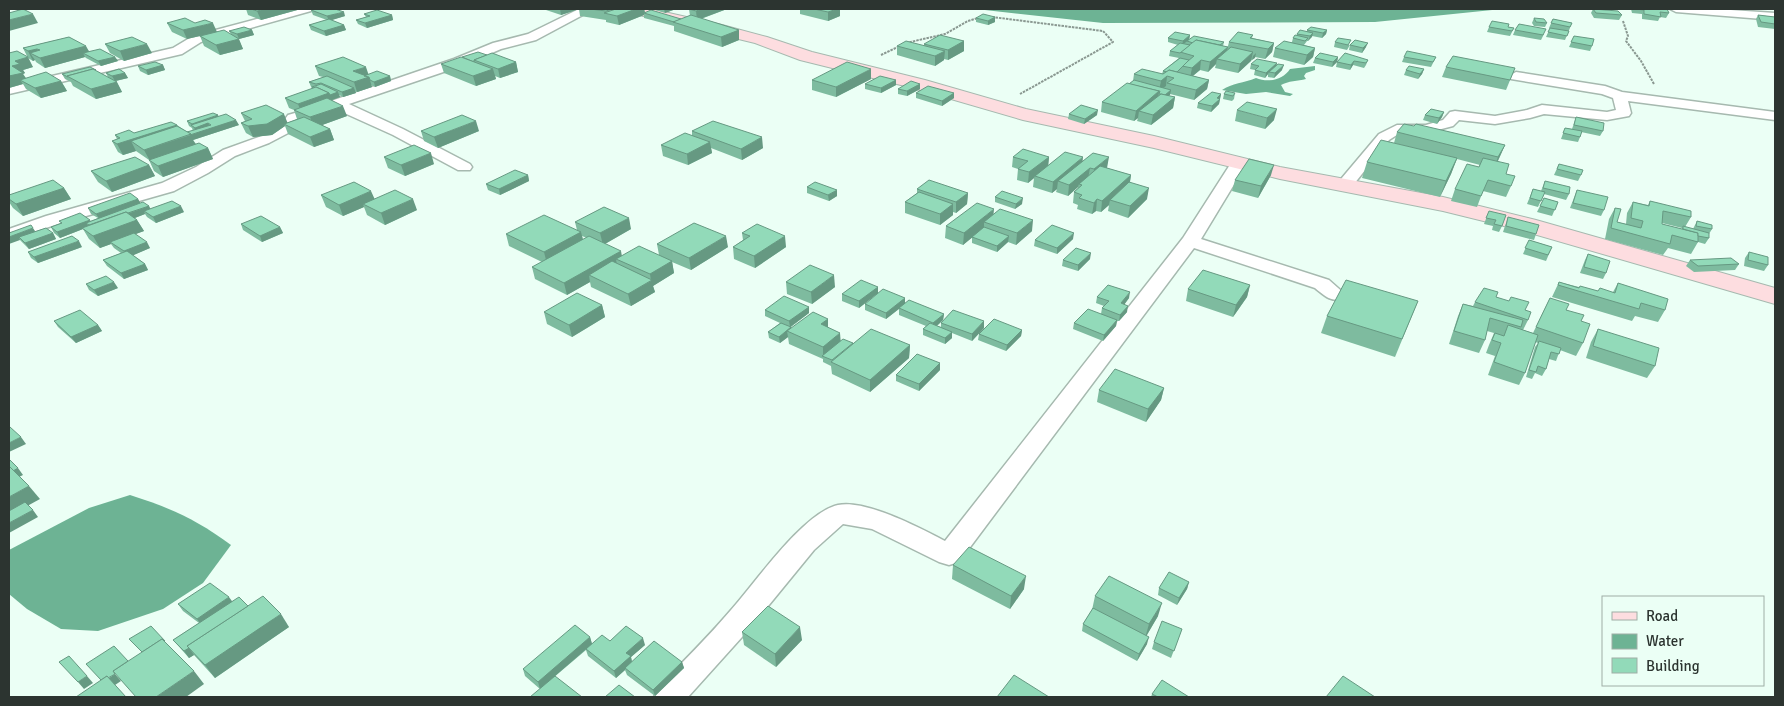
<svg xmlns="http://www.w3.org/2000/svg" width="1784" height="706" viewBox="0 0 1784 706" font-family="Signika,sans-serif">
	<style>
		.water { fill: #6db394 }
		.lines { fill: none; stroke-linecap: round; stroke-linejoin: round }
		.street-casing { stroke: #a6b9af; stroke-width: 3 }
		.secondary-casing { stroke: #a6b9af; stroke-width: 2 }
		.path { stroke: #8a9891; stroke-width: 2; stroke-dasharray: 2.5 1; stroke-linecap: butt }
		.street { fill: #fff; fill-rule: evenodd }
		.secondary { fill: #fddde0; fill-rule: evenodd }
		.wall { fill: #7ebb9f; fill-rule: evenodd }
		.shaded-wall { fill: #669982 }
		.building { fill: #92dab9; stroke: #669982 }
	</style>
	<rect width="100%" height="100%" fill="#ebfff5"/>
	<g class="water">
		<polygon points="976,9 1502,9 1375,22 1103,23"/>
		<path d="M1315,66V70L1306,73L1304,76L1306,79C1298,81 1288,81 1281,85L1285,92L1293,94L1290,96L1266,92L1246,94L1222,90C1232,83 1244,83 1256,78C1268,83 1283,80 1290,69Z"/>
		<path d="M130,495C171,508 197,520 231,545L203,583L163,609L98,631L61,629L27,609L9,594V550L89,508Z"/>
	</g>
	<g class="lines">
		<g class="street-casing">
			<g id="street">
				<polygon points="295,9 313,9 311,11 201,42 182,54 9,94 9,86 173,48 193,36"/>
				<polygon points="579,9 594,9 536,40 501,49 464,65 349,104 403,129 470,164 472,167 470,170 458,170 393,135 331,107 329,104 331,101 454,59 493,43 528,34"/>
				<polygon points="1670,9 1716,9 1775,13 1775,20 1676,12"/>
				<polygon points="1516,72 1605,86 1622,92 1775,112 1775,120 1628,101 1631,113 1629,116 1607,120 1544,114 1530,118 1495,124 1459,120 1453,126 1426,133 1400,133 1389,140 1350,189 1338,189 1336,185 1379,134 1397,125 1426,125 1443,120 1450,112 1455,111 1495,116 1527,110 1542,105 1607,112 1616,110 1613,98 1602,94 1511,79 1509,76"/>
				<polygon points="323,105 328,106 330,109 328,112 299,121 292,131 269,143 235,156 208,173 174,191 58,224 9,240 9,229 46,216 162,183 196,167 223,150 259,137 281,125 288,115"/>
				<path d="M1239,158L1245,160L1247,163L1201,239L1329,280L1346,295L1343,299C1330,302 1325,296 1315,288L1194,248L959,562L949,565L939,562L872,529L843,524L814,550L751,627L688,697H654L658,687C683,662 708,637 731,610C756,582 803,513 838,505C865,499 920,528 945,541L1183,238L1233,160Z"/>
			</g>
		</g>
		<g class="secondary-casing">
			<polygon id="secondary" points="624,9 651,9 722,25 767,37 812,52 925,80 1026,109 1154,136 1280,167 1443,197 1536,220 1775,288 1775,304 1520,230 1443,211 1280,179 1154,148 1023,120 913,88 800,60 755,43 627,12"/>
		</g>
		<g class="path">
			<polyline points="992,17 1103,31 1113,42 1020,94"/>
			<polyline points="1623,21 1628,36 1626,41 1641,61 1654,84"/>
			<polyline points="906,43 945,34 968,21 981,17"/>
			<polyline points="881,55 900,46"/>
		</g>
		<use href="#street" class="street"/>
		<use href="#secondary" class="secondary"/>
	</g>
	<g class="wall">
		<polygon points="246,9 301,9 261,20 248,15"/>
		<polygon points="546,9 644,9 645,12 681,19 690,16 689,9 727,9 701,19 739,30 739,40 722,47 674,31 674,26 644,18 644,15 619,25 606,22 606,20 580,16 579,9 561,15 546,10"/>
		<polygon points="652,9 676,9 665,13"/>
		<polygon points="800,9 840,9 840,16 828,21 800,14"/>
		<polygon points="1593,9 1622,15 1619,20 1594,18 1591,13"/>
		<polygon points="1631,9 1667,9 1669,13 1666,18 1660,17 1658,21 1642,19 1642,14 1632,13"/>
		<polygon points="311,10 345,16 331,20 344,25 346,30 326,36 311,30 309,25 327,20 313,15"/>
		<polygon points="364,14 392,15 393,20 367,28 358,24 356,20 366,17"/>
		<polygon points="1758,15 1775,17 1775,29 1758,27 1756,19"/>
		<polygon points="995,17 995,22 988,25 976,22 976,18"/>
		<polygon points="1534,18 1547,23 1545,27 1534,26 1532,23"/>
		<polygon points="1553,19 1572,23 1565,40 1546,37 1550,28 1551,28 1549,28"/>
		<polygon points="167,23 231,34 229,31 252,30 254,35 239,39 238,38 243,49 220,55 204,46 200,36 213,33 187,39 172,32"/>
		<polygon points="1489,27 1508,27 1514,28 1510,36 1487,32"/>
		<polygon points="1307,30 1327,30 1326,34 1322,38 1312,36 1308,41 1307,41 1304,45 1315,48 1313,57 1304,65 1273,57 1275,48 1292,42 1293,38 1296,36 1297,34 1307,31"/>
		<polygon points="1515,30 1544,34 1541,40 1513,35"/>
		<polygon points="1190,35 1189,40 1224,42 1223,46 1228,47 1227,50 1229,42 1253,35 1252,38 1274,43 1272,52 1265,59 1255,57 1238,73 1215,68 1216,64 1208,72 1200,70 1193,76 1209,80 1207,89 1194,100 1170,94 1169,96 1175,97 1173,108 1151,125 1137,121 1138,118 1134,121 1101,112 1102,102 1133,81 1134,74 1162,74 1163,71 1179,58 1169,56 1170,51 1178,45 1168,42 1168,38"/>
		<polygon points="1574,36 1592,46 1590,51 1569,47"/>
		<polygon points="69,37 89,51 115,57 118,61 101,66 86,58 85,57 45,68 36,62 35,60 33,61 28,58 23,48"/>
		<polygon points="964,41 964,51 948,60 944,59 944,60 935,66 897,55 897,46 924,46 924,44"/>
		<polygon points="1335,42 1350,45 1347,50 1334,47"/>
		<polygon points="105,44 152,53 124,61 110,53"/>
		<polygon points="1350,45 1366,47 1362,53 1349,50"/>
		<polygon points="9,53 33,67 23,70 25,73 23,74 26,78 61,81 67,91 41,98 26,89 23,84 9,88"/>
		<polygon points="487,55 516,62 518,72 500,78 495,76 496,79 476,86 444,73 441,64"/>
		<polygon points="1338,57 1337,62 1332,67 1313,63 1315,58"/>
		<polygon points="1404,57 1436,57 1431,67 1402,62"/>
		<polygon points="1368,60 1366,65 1364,68 1353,65 1350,70 1336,67 1337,62"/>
		<polygon points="1277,63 1276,65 1282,70 1274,78 1268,77 1268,74 1265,78 1254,75 1255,70 1250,69 1251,64"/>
		<polygon points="163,65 165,70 148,75 140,71 138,66"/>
		<polygon points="315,66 369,74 390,76 391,81 375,87 371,85 372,87 357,92 355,91 356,93 343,97 339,95 340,97 332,100 347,116 322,125 330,129 334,140 314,147 288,134 285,126 272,135 253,137 246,133 241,123 245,121 241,113 287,123 297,119 294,110 289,108 285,98 312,89 309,82 323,77 319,76"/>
		<polygon points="1446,67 1515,68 1506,90 1442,77"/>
		<polygon points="1424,69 1422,74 1418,79 1404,75 1406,70"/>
		<polygon points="96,70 96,71 108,77 106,73 125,73 128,78 116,81 122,92 96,99 73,86 71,82 65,79 62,74"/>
		<polygon points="871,79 836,97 812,90 812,80"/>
		<polygon points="896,80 896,85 881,93 865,89 865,84"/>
		<polygon points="920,84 920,89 907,96 898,94 898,89"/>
		<polygon points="916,93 954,93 954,98 942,106 916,98"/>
		<polygon points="1235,93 1234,99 1232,101 1223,99 1224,94"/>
		<polygon points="1221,94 1219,104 1211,112 1197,108 1198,103"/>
		<polygon points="1237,110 1274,120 1265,129 1235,121"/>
		<polygon points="1444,112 1442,117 1437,124 1423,120 1425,115"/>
		<polygon points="1069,114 1097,115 1084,124 1068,119"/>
		<polygon points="218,117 239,125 193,140 196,144 208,148 213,159 163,177 154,171 149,160 136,151 123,155 118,152 112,141 117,139 115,135 134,133 177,125 187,132 193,131 192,128 189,126 187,121"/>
		<polygon points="1576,117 1603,131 1600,136 1581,132 1580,137 1578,142 1561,139 1565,128 1572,129"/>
		<polygon points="421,131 479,131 438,148 424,141"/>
		<polygon points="692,131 763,148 742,160 711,148 712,153 688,165 663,156 661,145 692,136"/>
		<polygon points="1397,132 1505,145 1498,161 1506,174 1511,186 1506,197 1483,191 1477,207 1451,201 1455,189 1479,167 1480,165 1457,159 1451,174 1440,197 1362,178 1367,162 1417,149 1394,143"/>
		<polygon points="384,157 434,164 405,176 388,168"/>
		<polygon points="1013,157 1049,157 1048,165 1083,161 1131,175 1130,182 1147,199 1128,218 1108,211 1109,205 1101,212 1096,211 1092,214 1077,209 1078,205 1073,203 1074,192 1078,188 1078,187 1068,196 1056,192 1057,189 1052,193 1033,187 1034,178 1028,183 1017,180 1018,169 1012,167"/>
		<polygon points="1559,164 1581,175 1578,181 1554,175"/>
		<polygon points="149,165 155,176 112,192 98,182 91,171"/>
		<polygon points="528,175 529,181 500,195 488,190 486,184"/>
		<polygon points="1271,175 1258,198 1232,191 1235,180"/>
		<polygon points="1545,181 1569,194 1566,200 1544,194 1538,207 1527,204 1533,189 1541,191"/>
		<polygon points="807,187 837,196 829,201 807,193"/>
		<polygon points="64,188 71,199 23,216 13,208 9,202 9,195"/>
		<polygon points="917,189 968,193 967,204 956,213 953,212 953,215 940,225 905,213 905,202 917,193"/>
		<polygon points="1577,190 1604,210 1601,216 1570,208"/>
		<polygon points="321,195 374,199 417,210 385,225 367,215 364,207 343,216 326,207"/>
		<polygon points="995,197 1022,204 1015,209 995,202"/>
		<polygon points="1544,198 1558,202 1552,216 1537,212"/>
		<polygon points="138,199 140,203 149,206 150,209 184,212 156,223 147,217 145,214 135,218 137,220 144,231 135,234 150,248 133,255 145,264 148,270 124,279 107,266 103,260 121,253 114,248 111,244 100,248 89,239 83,229 60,238 54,233 51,227 61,223 59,221 91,221 98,218 91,214 88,208"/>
		<path d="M1650,201L1691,217L1685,227L1693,229L1697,221L1712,229L1709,234V238L1705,244L1698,242L1691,254L1668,248L1663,255L1605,239L1609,219L1615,208L1617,222L1626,224L1627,213L1633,202L1648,205ZM1662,223L1682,228V229L1662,224Z"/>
		<polygon points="1489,211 1502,226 1499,232 1492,230 1493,226 1484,224"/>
		<polygon points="994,214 1032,231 1016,245 1008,242 997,252 972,243 972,237 963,245 945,238 946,226"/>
		<polygon points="1508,217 1536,234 1534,240 1503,232"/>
		<path d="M575,222L631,229L605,244L622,256L659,255L657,244L728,247L691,270L672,262L674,273L653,286L655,292L631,306L591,287L590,282L567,295L535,279L532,267L542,262L509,246L506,234L577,230ZM582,236L587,238L583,240Z"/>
		<polygon points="241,224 280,227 283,233 262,242 243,230"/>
		<polygon points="35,232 53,233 56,239 29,249 20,240 9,233"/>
		<polygon points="742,233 786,247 755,268 734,259 733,247 743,240"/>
		<polygon points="1073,239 1057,254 1034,246 1035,240"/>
		<polygon points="1529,240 1552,247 1546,261 1523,254"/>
		<polygon points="82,247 38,263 31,258 28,252"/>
		<polygon points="1749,252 1768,265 1764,271 1744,266 1745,258"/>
		<polygon points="1588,254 1606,273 1603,279 1580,273 1585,260"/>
		<polygon points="1090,259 1078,271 1062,266 1063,260"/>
		<polygon points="1690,260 1739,264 1735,270 1694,272 1686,266"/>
		<polygon points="786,282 835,287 812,304 787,294"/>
		<polygon points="1559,282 1579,287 1598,291 1613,292 1618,283 1665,310 1658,322 1635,316 1632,321 1552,297"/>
		<polygon points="86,284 118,288 98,296 89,290"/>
		<polygon points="1250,285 1247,297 1233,317 1186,301 1188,289"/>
		<polygon points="878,287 878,293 859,308 842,301 842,294"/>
		<polygon points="1097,297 1129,298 1124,305 1127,312 1119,321 1117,321 1116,326 1103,341 1073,329 1074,323 1101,314 1102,308 1104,306 1096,303"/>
		<polygon points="1496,297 1525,310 1528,320 1523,330 1533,333 1550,298 1566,310 1581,321 1583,343 1576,356 1560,350 1556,361 1549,359 1546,369 1542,376 1535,373 1532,379 1526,377 1535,347 1538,343 1535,342 1525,373 1519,385 1488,375 1495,356 1486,353 1489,345 1494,333 1487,331 1485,340 1479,353 1449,344 1458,316 1463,304 1473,306 1475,302"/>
		<polygon points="905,298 905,303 944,314 943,320 937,326 941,327 941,323 984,328 972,341 952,333 952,338 945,344 923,335 923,329 926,326 899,315 899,309 886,319 865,310 865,304"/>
		<polygon points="1418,301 1395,357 1321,333 1327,316"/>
		<polygon points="602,305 605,317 572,337 547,324 544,312"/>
		<polygon points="809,307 809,313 791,327 792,328 828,319 828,327 841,341 853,343 910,345 909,358 870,392 832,374 831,366 823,362 823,359 789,344 788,337 780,343 769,338 768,332 780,323 765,316 765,310"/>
		<polygon points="54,321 98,325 102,331 76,343 58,327"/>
		<polygon points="1598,329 1655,366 1647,378 1586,358 1591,342"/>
		<polygon points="1022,330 1021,336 1006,351 978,340 979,334"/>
		<polygon points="940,370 919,391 896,381 896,375"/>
		<polygon points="1164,388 1161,400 1146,422 1097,402 1099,390"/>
		<polygon points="953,565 1024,589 1010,609 952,579"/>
		<polygon points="1189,582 1187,589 1177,605 1158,595 1159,588"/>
		<polygon points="1095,596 1158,616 1147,635 1147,644 1137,661 1082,631 1083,624 1092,610"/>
		<polygon points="232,602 248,606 289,627 215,678 194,655 189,658 173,640 199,623 183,611 178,604"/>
		<polygon points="1182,629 1171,658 1152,649 1154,642"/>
		<polygon points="742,632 802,640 776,667 744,645"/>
		<polygon points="590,637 592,644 610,641 645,645 631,657 632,661 682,662 684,668 655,696 627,675 625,670 616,678 588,656 586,650 540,689 525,676 523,669"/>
		<polygon points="1152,694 1189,697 1151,697"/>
	</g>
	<g class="shaded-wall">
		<polygon points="266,9 301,9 261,20 257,11"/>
		<polygon points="560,9 579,9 561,15"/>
		<polygon points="636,9 644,9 645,13 644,13 644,15 619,25 617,16"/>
		<polygon points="664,9 676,9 665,13"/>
		<polygon points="702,9 727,9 697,20 696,11"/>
		<polygon points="837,9 840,9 840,16 828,21 828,12"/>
		<polygon points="344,12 345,16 329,21 327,16"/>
		<polygon points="33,14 38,23 9,31 9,20"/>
		<polygon points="392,15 393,20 367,28 365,23"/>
		<polygon points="995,17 995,22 988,25 988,21"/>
		<polygon points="213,23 217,32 187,39 183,30"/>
		<polygon points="344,25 346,30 326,36 324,31"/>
		<polygon points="252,30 254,35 239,39 237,34"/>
		<polygon points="739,30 739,40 722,47 721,37"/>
		<polygon points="1327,30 1326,34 1322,38 1323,33"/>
		<polygon points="1313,33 1312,37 1308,41 1310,36"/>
		<polygon points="1190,35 1189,40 1182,45 1183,41"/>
		<polygon points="239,39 243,49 220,55 216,45"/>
		<polygon points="964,41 964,51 948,60 948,50"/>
		<polygon points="1274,43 1272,52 1265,59 1268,49"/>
		<polygon points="1368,43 1366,47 1362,53 1363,48"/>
		<polygon points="147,44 152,53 124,61 120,51"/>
		<polygon points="86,46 91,55 83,53 85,57 45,68 40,58 30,53 35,60 33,61 28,51 37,49 42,57"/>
		<polygon points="1228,47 1226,56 1217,59 1216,64 1208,72 1210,62"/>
		<polygon points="1315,48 1313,57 1304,65 1307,55"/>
		<polygon points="945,51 944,60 935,66 935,56"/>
		<polygon points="1253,52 1251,61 1238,73 1240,64"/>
		<polygon points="1256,53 1255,58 1252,60 1253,56"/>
		<polygon points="28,57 33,67 23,70 25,73 23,74 28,82 20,80 23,84 9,88 9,76 12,66 15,61"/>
		<polygon points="115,57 118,61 101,66 98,61"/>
		<polygon points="1338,57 1337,62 1332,67 1333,62"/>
		<polygon points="1201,60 1200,70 1190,78 1192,68"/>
		<polygon points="1354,61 1353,65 1350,70 1351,65"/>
		<polygon points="516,62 518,72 500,78 498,69"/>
		<polygon points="1277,63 1276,68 1269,72 1268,74 1265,78 1266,73"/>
		<polygon points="163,65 165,70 148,75 146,70"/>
		<polygon points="1284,65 1282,70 1274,78 1275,73"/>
		<polygon points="366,67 369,76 364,78 353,71"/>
		<polygon points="493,69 496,79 476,86 473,76"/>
		<polygon points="871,69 871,79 836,97 836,87"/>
		<polygon points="1424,69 1422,74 1418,79 1420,74"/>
		<polygon points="125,73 128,78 115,81 112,76"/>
		<polygon points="390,76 391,81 375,87 374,82"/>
		<polygon points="1167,76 1166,86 1159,91 1161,81"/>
		<polygon points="369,77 372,87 357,92 354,82"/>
		<polygon points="896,80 896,85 881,93 881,88"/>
		<polygon points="1209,80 1207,89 1194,100 1196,90"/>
		<polygon points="61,81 67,91 41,98 35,88"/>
		<polygon points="117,82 122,92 96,99 91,89"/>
		<polygon points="920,84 920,89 907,96 907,91"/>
		<polygon points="354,88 356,93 343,97 342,92"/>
		<polygon points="1171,90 1170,95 1162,101 1163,96"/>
		<polygon points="1159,91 1158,101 1139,111 1138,118 1134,121 1136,111"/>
		<polygon points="338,92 340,97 332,100 333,103 302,114 298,104 329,93"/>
		<polygon points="954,93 954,98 942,106 942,101"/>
		<polygon points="1221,94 1219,104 1211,112 1212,106 1217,98"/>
		<polygon points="1175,97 1173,108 1151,125 1153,115"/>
		<polygon points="343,106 347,116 314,128 310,117"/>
		<polygon points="1277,109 1274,120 1265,129 1267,118"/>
		<polygon points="1098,110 1097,115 1084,124 1085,119"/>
		<polygon points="1444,112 1442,117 1437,124 1439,118"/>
		<polygon points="284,114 288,124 284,124 285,126 272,135 253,137 248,126"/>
		<polygon points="218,115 220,120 208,123 211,128 236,120 239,125 193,140 196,145 150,161 144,150 197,133 192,124"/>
		<polygon points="476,121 479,131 438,148 434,137"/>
		<polygon points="177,125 182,136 131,141 136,151 123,155 117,144"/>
		<polygon points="330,129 334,140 314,147 310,137"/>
		<polygon points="762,137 763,148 742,160 741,149"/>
		<polygon points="710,142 712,153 688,165 687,154"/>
		<polygon points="1505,145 1500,156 1494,168 1498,157"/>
		<polygon points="208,148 213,159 163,177 158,166"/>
		<polygon points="431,153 434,164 405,176 401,165"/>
		<polygon points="1049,157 1048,168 1035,176 1034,178 1028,183 1029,172"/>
		<polygon points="1083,157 1082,168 1058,181 1057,189 1052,193 1053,182"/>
		<polygon points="1109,157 1107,168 1093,180 1094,169"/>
		<polygon points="1457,158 1451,174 1440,197 1446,181"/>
		<polygon points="149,165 155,176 112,192 106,181"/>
		<polygon points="1274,165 1271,175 1258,198 1261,186"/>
		<polygon points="1090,168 1088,179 1079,184 1078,187 1068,196 1069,185"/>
		<polygon points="528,175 529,181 500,195 499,189"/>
		<polygon points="1131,175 1129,187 1110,200 1109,205 1101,212 1102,201"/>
		<polygon points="64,188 71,199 23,216 16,204"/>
		<polygon points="1149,188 1147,199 1128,218 1130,206"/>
		<polygon points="837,190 837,196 829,201 828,195"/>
		<polygon points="371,191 376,202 363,204 364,207 343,216 339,205"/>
		<polygon points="968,193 967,204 956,213 956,202"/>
		<polygon points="1023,198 1022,204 1015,209 1016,204"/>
		<polygon points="138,199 141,204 100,220 96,214"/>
		<polygon points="413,199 417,210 385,225 381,213"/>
		<polygon points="1097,199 1096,211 1092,214 1094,203"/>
		<polygon points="953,204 953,215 940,225 940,214"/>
		<polygon points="149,206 152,212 144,211 145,214 95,233 92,227"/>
		<polygon points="181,206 184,212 156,223 153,217"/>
		<polygon points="994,209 993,220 984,222 984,228 963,245 964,233"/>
		<polygon points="629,218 631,229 603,245 600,233"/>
		<polygon points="90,220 93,226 86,223 89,227 82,228 83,229 60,238 57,232"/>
		<polygon points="137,220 144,231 112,243 110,242 111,244 100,248 93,236"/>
		<polygon points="1033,220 1032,231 1016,245 1017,233"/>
		<polygon points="280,227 283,233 262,242 260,236"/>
		<polygon points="33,228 37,234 19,237 20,240 9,244 9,237"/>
		<polygon points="581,232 584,244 547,264 544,252"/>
		<polygon points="53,233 56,239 29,249 25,243"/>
		<polygon points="1074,233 1073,239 1057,254 1057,248"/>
		<polygon points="726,236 728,247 691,270 689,258"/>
		<polygon points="785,236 786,247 755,268 754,256"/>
		<polygon points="1009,236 1008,242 997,252 997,246"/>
		<polygon points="79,241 82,247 38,263 34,257"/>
		<polygon points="147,242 150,248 127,258 124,251"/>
		<polygon points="621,251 623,262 616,259 617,266 589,275 590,282 567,295 564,283"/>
		<polygon points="1091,253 1090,259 1078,271 1078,265"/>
		<polygon points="672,261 674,273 653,286 655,292 631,306 628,294 651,281 650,274"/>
		<polygon points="145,264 148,270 124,279 121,273"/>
		<polygon points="834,275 835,287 812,304 811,292"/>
		<polygon points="114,282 118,288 98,296 94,290"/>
		<polygon points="1250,285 1247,297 1233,317 1236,305"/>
		<polygon points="878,287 878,293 859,308 859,301"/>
		<polygon points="1130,292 1129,298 1120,310 1121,303"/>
		<polygon points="905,298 905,304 886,319 886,313"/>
		<polygon points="602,305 605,317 572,337 569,325"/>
		<polygon points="1128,306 1127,312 1119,321 1120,315"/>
		<polygon points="809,307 809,313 790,327 789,321"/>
		<polygon points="944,314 943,320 933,329 933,323"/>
		<polygon points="828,319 828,331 821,324"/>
		<polygon points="1117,320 1116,326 1103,341 1104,335"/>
		<polygon points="984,321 984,328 972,341 972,334"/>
		<polygon points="98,325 102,331 76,343 71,337"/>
		<polygon points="791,327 792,333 787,331 788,337 780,343 779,337"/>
		<polygon points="1022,330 1021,336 1006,351 1007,345"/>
		<polygon points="952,332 952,338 945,344 945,338"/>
		<polygon points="840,333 841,345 823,356 823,347"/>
		<polygon points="910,345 909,358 870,392 870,380"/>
		<polygon points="940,363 940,370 919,391 919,384"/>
		<polygon points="1164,388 1161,400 1146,422 1148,409"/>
		<polygon points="21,437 26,444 9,452 9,443"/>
		<polygon points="18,468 23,475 9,482 9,473"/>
		<polygon points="29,486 40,499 9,516 9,497"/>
		<polygon points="33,510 38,517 9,533 9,523"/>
		<polygon points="1026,576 1024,589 1010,609 1011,596"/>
		<polygon points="1189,582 1187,589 1177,605 1179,598"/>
		<polygon points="229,597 234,604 202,626 197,619"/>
		<polygon points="1162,603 1158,616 1145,638 1149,624"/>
		<polygon points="281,614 289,627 215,678 205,665"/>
		<polygon points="800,627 802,640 776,667 775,654"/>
		<polygon points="590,637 592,644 540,689 538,682"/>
		<polygon points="1149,637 1147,644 1137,661 1139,654"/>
		<polygon points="643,638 645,645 631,657 632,663 625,668 625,670 616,678 614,671 626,653"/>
		<polygon points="189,648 194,655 189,658 184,651"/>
		<polygon points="682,662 684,668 655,696 653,690"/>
		<polygon points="194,671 204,684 186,697 156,697"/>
		<polygon points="115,674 121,681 109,689 103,682"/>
		<polygon points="87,676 93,683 84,689 78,682"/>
	</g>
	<g class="building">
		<polygon points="23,9 33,14 9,20 9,13"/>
		<polygon points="251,9 266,9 257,11"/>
		<polygon points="317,9 335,9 344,12 327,16 311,10"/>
		<polygon points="590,9 612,9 606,11"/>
		<polygon points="616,9 636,9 617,16 604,13"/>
		<polygon points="689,9 702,9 696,11"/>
		<polygon points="814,9 837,9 828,12"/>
		<polygon points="1593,9 1618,11 1622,15 1596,13"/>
		<polygon points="1636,9 1667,9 1669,13 1660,12 1661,17 1644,14 1644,10"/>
		<polygon points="377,10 392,15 365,23 356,20 370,16 364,14"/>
		<polygon points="651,10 681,19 674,22 644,13"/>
		<polygon points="983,14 995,17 988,21 976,18"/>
		<polygon points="691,15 739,30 721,37 673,22"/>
		<polygon points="1758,15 1775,17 1775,24 1761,22"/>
		<polygon points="185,18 195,23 205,20 213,23 183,30 167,23"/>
		<polygon points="1534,18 1544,19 1547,23 1536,22"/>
		<polygon points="329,19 344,25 324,31 309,25"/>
		<polygon points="1553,19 1572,23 1570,27 1551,23"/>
		<polygon points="1492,21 1509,24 1508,27 1514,28 1512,31 1489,27"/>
		<polygon points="1519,24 1546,29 1543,35 1515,30"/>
		<polygon points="244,27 252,30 237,34 229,31"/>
		<polygon points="1311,27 1327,30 1323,33 1307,30"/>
		<polygon points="1550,28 1569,31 1567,36 1548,32"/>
		<polygon points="224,30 239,39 216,45 200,36"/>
		<polygon points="1300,30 1313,33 1310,36 1297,34"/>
		<polygon points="1175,32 1190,35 1183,41 1168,38"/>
		<polygon points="1238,32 1253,35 1250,38 1274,43 1268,49 1229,42"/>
		<polygon points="940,35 964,41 948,50 924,44"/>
		<polygon points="1295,35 1308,38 1305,41 1293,38"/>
		<polygon points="1194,36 1224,42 1220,45 1196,40 1193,43 1187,41"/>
		<polygon points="1574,36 1594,39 1592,46 1571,42"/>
		<polygon points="69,37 86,46 40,58 30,53 40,50 37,49 28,51 23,48"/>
		<polygon points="132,37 147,44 120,51 105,44"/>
		<polygon points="1338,38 1351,40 1348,45 1335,42"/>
		<polygon points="1196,40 1228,47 1210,62 1201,60 1192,68 1182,66 1194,56 1180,52"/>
		<polygon points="1355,40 1368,43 1363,48 1350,45"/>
		<polygon points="906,41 945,51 935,56 897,46"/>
		<polygon points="1284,41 1315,48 1307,55 1275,48"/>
		<polygon points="1180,43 1190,45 1180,53 1170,51"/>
		<polygon points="1231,47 1253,52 1240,64 1217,59"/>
		<polygon points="100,49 115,57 98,61 83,53"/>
		<polygon points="17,51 28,57 15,61 20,64 12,66 23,73 9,76 9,53"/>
		<polygon points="1407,51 1436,57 1433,62 1404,57"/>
		<polygon points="478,52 487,55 474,60 474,62 462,57"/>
		<polygon points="492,53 516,62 498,69 474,60"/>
		<polygon points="1320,53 1338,57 1333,62 1315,58"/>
		<polygon points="1345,53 1368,60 1366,63 1354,61 1351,65 1337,62"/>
		<polygon points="1453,56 1515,68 1510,80 1446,67"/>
		<polygon points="343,57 366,67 353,71 369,77 354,82 315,66"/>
		<polygon points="461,57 493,69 473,76 441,64"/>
		<polygon points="1180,58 1189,60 1177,72 1169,70 1167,72 1163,71"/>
		<polygon points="1257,59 1277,63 1266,73 1255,70 1259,66 1251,64"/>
		<polygon points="155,62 163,65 146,70 138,66"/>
		<polygon points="847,62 871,69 836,87 812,80"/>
		<polygon points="1278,64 1284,65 1275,73 1269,72"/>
		<polygon points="1409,66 1424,69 1420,74 1406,70"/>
		<polygon points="90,67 96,70 93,69 67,76 68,77 62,74"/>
		<polygon points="93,69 117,82 91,89 67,76"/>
		<polygon points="119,69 125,73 112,76 106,73"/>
		<polygon points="1142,69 1163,74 1169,70 1209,80 1196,90 1167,83 1174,78 1167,76 1161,81 1134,74"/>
		<polygon points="377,71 390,76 374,82 370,80 369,77 364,76"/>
		<polygon points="46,72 61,81 35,88 20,80"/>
		<polygon points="327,76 354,88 342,92 321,83 316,84 309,82"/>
		<polygon points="880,76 896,80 881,88 865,84"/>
		<polygon points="1134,80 1171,90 1165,95 1161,94 1159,94 1160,91 1159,91 1129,84"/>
		<polygon points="911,81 920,84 907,91 898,89"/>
		<polygon points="1127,83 1159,91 1136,111 1102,102"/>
		<polygon points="321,84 338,92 330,95 329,93 316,87 314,88 312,87"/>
		<polygon points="928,86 954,93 942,101 916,93"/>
		<polygon points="316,87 329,93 298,104 285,98"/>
		<polygon points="1226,91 1235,93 1233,96 1224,94"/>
		<polygon points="1212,92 1221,94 1217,98 1220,99 1212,106 1198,103"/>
		<polygon points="1161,94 1175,97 1153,115 1139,111"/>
		<polygon points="327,98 343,106 310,117 294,110"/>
		<polygon points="1247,102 1277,109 1267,118 1237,110"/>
		<polygon points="266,105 284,114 267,124 248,126 241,123 252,119 241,113"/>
		<polygon points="1081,105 1098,110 1085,119 1069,114"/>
		<polygon points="1431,109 1444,112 1439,118 1425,115"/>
		<polygon points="213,113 218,115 192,124 187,121"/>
		<polygon points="226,114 236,120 190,135 191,134 187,132 211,125 208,123 195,128 191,125"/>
		<polygon points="462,115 476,121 434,137 421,131"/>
		<polygon points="304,117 330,129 310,137 284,124"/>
		<polygon points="1576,117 1604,123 1603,131 1574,125"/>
		<polygon points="713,121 762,137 741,149 692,131"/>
		<polygon points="171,122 177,125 117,144 112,141 120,138 115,135 129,130 134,133"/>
		<polygon points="1404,124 1414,126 1416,124 1505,145 1498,157 1397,132"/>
		<polygon points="177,126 191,134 144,150 131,141"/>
		<polygon points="1565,128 1582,131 1580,137 1563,133"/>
		<polygon points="685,133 710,142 687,154 661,145"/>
		<polygon points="1381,140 1457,158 1446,181 1367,162"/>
		<polygon points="199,143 208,148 158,166 149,160"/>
		<polygon points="414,145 431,153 401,165 384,157"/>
		<polygon points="1023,149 1049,157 1029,172 1018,169 1028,161 1013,157"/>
		<polygon points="1065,152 1083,157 1053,182 1035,176"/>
		<polygon points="1093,153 1109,157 1094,169 1090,168 1069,185 1058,181"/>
		<polygon points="135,157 149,165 106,181 91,171"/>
		<polygon points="1483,158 1509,164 1506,174 1515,176 1511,186 1488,180 1481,196 1455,189 1467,164 1479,167"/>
		<polygon points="1249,159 1274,165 1261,186 1235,180"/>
		<polygon points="1559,164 1583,170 1581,175 1557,169"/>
		<polygon points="1100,166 1131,175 1102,201 1097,199 1094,203 1079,198 1082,195 1074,192 1082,185 1079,184"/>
		<polygon points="515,170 528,175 499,189 486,184"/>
		<polygon points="53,180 64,188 16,204 9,199 9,195"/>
		<polygon points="929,180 968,193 956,202 917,189"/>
		<polygon points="1545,181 1570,187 1569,194 1543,188"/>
		<polygon points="354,182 371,191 339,205 321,195"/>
		<polygon points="815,182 837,190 828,195 807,187"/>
		<polygon points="1129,182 1149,188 1130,206 1110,200"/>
		<polygon points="1533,189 1545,192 1541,201 1530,198"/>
		<polygon points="395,190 413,199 381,213 363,204"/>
		<polygon points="1577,190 1608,197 1604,210 1573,203"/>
		<polygon points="1002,191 1023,198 1016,204 995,197"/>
		<polygon points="919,192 953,204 940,214 905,202"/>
		<polygon points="130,193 138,199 96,214 88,208"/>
		<polygon points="1544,198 1558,202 1555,210 1540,206"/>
		<polygon points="172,201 181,206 153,217 144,211"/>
		<polygon points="1650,201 1691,211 1691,217 1663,211 1662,224 1698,233 1698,242 1672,235 1670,244 1611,228 1615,208 1621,209 1617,222 1641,228 1643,221 1631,218 1633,202 1649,206"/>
		<polygon points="143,202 149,206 128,213 126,212 89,225 86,223"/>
		<polygon points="977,203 994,209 964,233 946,226"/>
		<polygon points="604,207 629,218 600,233 575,222"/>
		<polygon points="1000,209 1033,220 1017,233 984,222"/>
		<polygon points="1489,211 1506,215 1502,226 1494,224 1496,220 1486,218"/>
		<polygon points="126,212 137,220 93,236 82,228"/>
		<polygon points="80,213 90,220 57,232 51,227 62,223 59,221"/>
		<polygon points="544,215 581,232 544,252 506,234"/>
		<polygon points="261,216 280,227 260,236 241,224"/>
		<polygon points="1508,217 1539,225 1536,234 1506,226"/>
		<polygon points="1697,221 1712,225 1712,229 1696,226"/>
		<polygon points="694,223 726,236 689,258 657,244"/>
		<polygon points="757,224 785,236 754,256 733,247 750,236 742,233"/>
		<polygon points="31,225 33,228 9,237 9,233"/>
		<polygon points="1052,225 1074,233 1057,248 1035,240"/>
		<polygon points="1683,226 1709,233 1709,238 1698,236 1698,233 1683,229"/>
		<polygon points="984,227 1009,236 997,246 972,237"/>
		<polygon points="46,228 53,233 25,243 19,237"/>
		<polygon points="134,233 147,242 124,251 110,242"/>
		<polygon points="72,236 79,241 34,257 28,252"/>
		<polygon points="589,236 621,251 564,283 532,267"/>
		<polygon points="1529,240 1552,247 1548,255 1525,248"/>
		<polygon points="639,246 672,261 650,274 616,259"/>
		<polygon points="1076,248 1091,253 1078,265 1063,260"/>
		<polygon points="127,251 145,264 121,273 103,260"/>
		<polygon points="1749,252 1768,257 1768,265 1748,260"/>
		<polygon points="1588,254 1610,261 1606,273 1584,267"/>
		<polygon points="1731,258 1739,264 1698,266 1690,260"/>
		<polygon points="612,261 652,280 628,294 589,275"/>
		<polygon points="810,265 834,275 811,292 786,282"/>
		<polygon points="1203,270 1250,285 1236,305 1188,289"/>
		<polygon points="106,276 114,282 94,290 86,284"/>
		<polygon points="861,280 878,287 859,301 842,294"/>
		<polygon points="1346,280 1418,301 1402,339 1327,316"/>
		<polygon points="1559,282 1579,288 1580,286 1598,291 1600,288 1615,293 1618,283 1668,299 1665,310 1641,303 1639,309 1558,285"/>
		<polygon points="1108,285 1130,292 1121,303 1128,306 1120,315 1102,308 1109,301 1097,297"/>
		<polygon points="1484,288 1498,292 1496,297 1509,301 1511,297 1529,302 1525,310 1531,312 1528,320 1475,302"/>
		<polygon points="883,289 905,298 886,313 865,304"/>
		<polygon points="577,293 602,305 569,325 544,312"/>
		<polygon points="784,296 809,307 789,321 765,310"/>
		<polygon points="1550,298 1569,304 1566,310 1584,315 1581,321 1590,324 1583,343 1536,327"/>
		<polygon points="909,300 944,314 933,323 899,308"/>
		<polygon points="1463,304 1523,320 1521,327 1490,318 1485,340 1454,331"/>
		<polygon points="1088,309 1117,320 1104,335 1074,323"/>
		<polygon points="80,310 98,325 71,337 54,321"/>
		<polygon points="953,310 984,321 972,334 941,323"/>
		<polygon points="813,312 828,319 821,324 840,333 823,347 787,331"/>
		<polygon points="994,319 1022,330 1007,345 979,334"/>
		<polygon points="781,323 791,327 779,337 768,332"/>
		<polygon points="930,323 952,332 945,338 923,329"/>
		<polygon points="1508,325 1538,335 1525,373 1494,362 1501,343 1492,340 1495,333 1504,336"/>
		<polygon points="871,329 910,345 870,380 831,362"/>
		<polygon points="1598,329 1659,348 1655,366 1593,346"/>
		<polygon points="843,339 853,343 832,360 822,356"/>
		<polygon points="1539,341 1561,348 1559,354 1551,352 1546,369 1538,366 1536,372 1529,370"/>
		<polygon points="917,354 940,363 919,384 896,375"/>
		<polygon points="1115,369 1164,388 1148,409 1099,390"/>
		<polygon points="9,427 10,427 21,437 9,443"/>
		<polygon points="9,459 18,468 13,471 10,467 9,468"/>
		<polygon points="10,467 29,486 9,497 9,468"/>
		<polygon points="25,502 33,510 9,523 9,511"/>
		<polygon points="969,547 1026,576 1011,596 953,565"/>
		<polygon points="1169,572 1189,582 1179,598 1159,588"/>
		<polygon points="1109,576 1162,603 1149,624 1095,596"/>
		<polygon points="210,583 229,597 197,619 178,604"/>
		<polygon points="263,596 281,614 205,665 187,646"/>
		<polygon points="239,597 248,606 187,646 189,648 184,651 173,640"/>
		<polygon points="768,606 800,627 775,654 742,632"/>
		<polygon points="1093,608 1149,637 1139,654 1083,624"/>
		<polygon points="1162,621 1182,629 1174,651 1154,642"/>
		<polygon points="575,625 590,637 538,682 523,669"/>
		<polygon points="151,626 165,641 162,639 142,652 129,639"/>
		<polygon points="626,626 643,638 626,653 631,656 614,671 586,649 602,635 610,641"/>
		<polygon points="162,639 194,671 156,697 136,697 113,671"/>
		<polygon points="654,641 682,662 653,690 625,668"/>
		<polygon points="114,646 128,661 113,671 115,674 108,678 107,676 101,680 86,664"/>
		<polygon points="69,656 87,676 78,682 59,662"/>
		<polygon points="1014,675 1049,697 997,697"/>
		<polygon points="107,676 126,697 76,697"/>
		<polygon points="555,676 582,697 530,697"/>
		<polygon points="1343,676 1375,697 1326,697"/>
		<polygon points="1162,680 1189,697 1158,697 1152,694"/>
		<polygon points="619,685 635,697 605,697"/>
	</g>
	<rect width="1784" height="706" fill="none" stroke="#2c3430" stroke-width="20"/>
	<rect x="1602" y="596" width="162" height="90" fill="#ebfff5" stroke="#9faea6"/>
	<rect x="1612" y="612" width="25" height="8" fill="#fddde0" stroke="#9faea6"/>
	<text x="1646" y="621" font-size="15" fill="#2c3430">Road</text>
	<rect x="1612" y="634" width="25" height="15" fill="#6db394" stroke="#9faea6"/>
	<text x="1646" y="646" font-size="15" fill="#2c3430">Water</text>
	<rect x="1612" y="658" width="25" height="15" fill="#92dab9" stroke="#9faea6"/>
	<text x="1646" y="671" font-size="15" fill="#2c3430">Building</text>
</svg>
